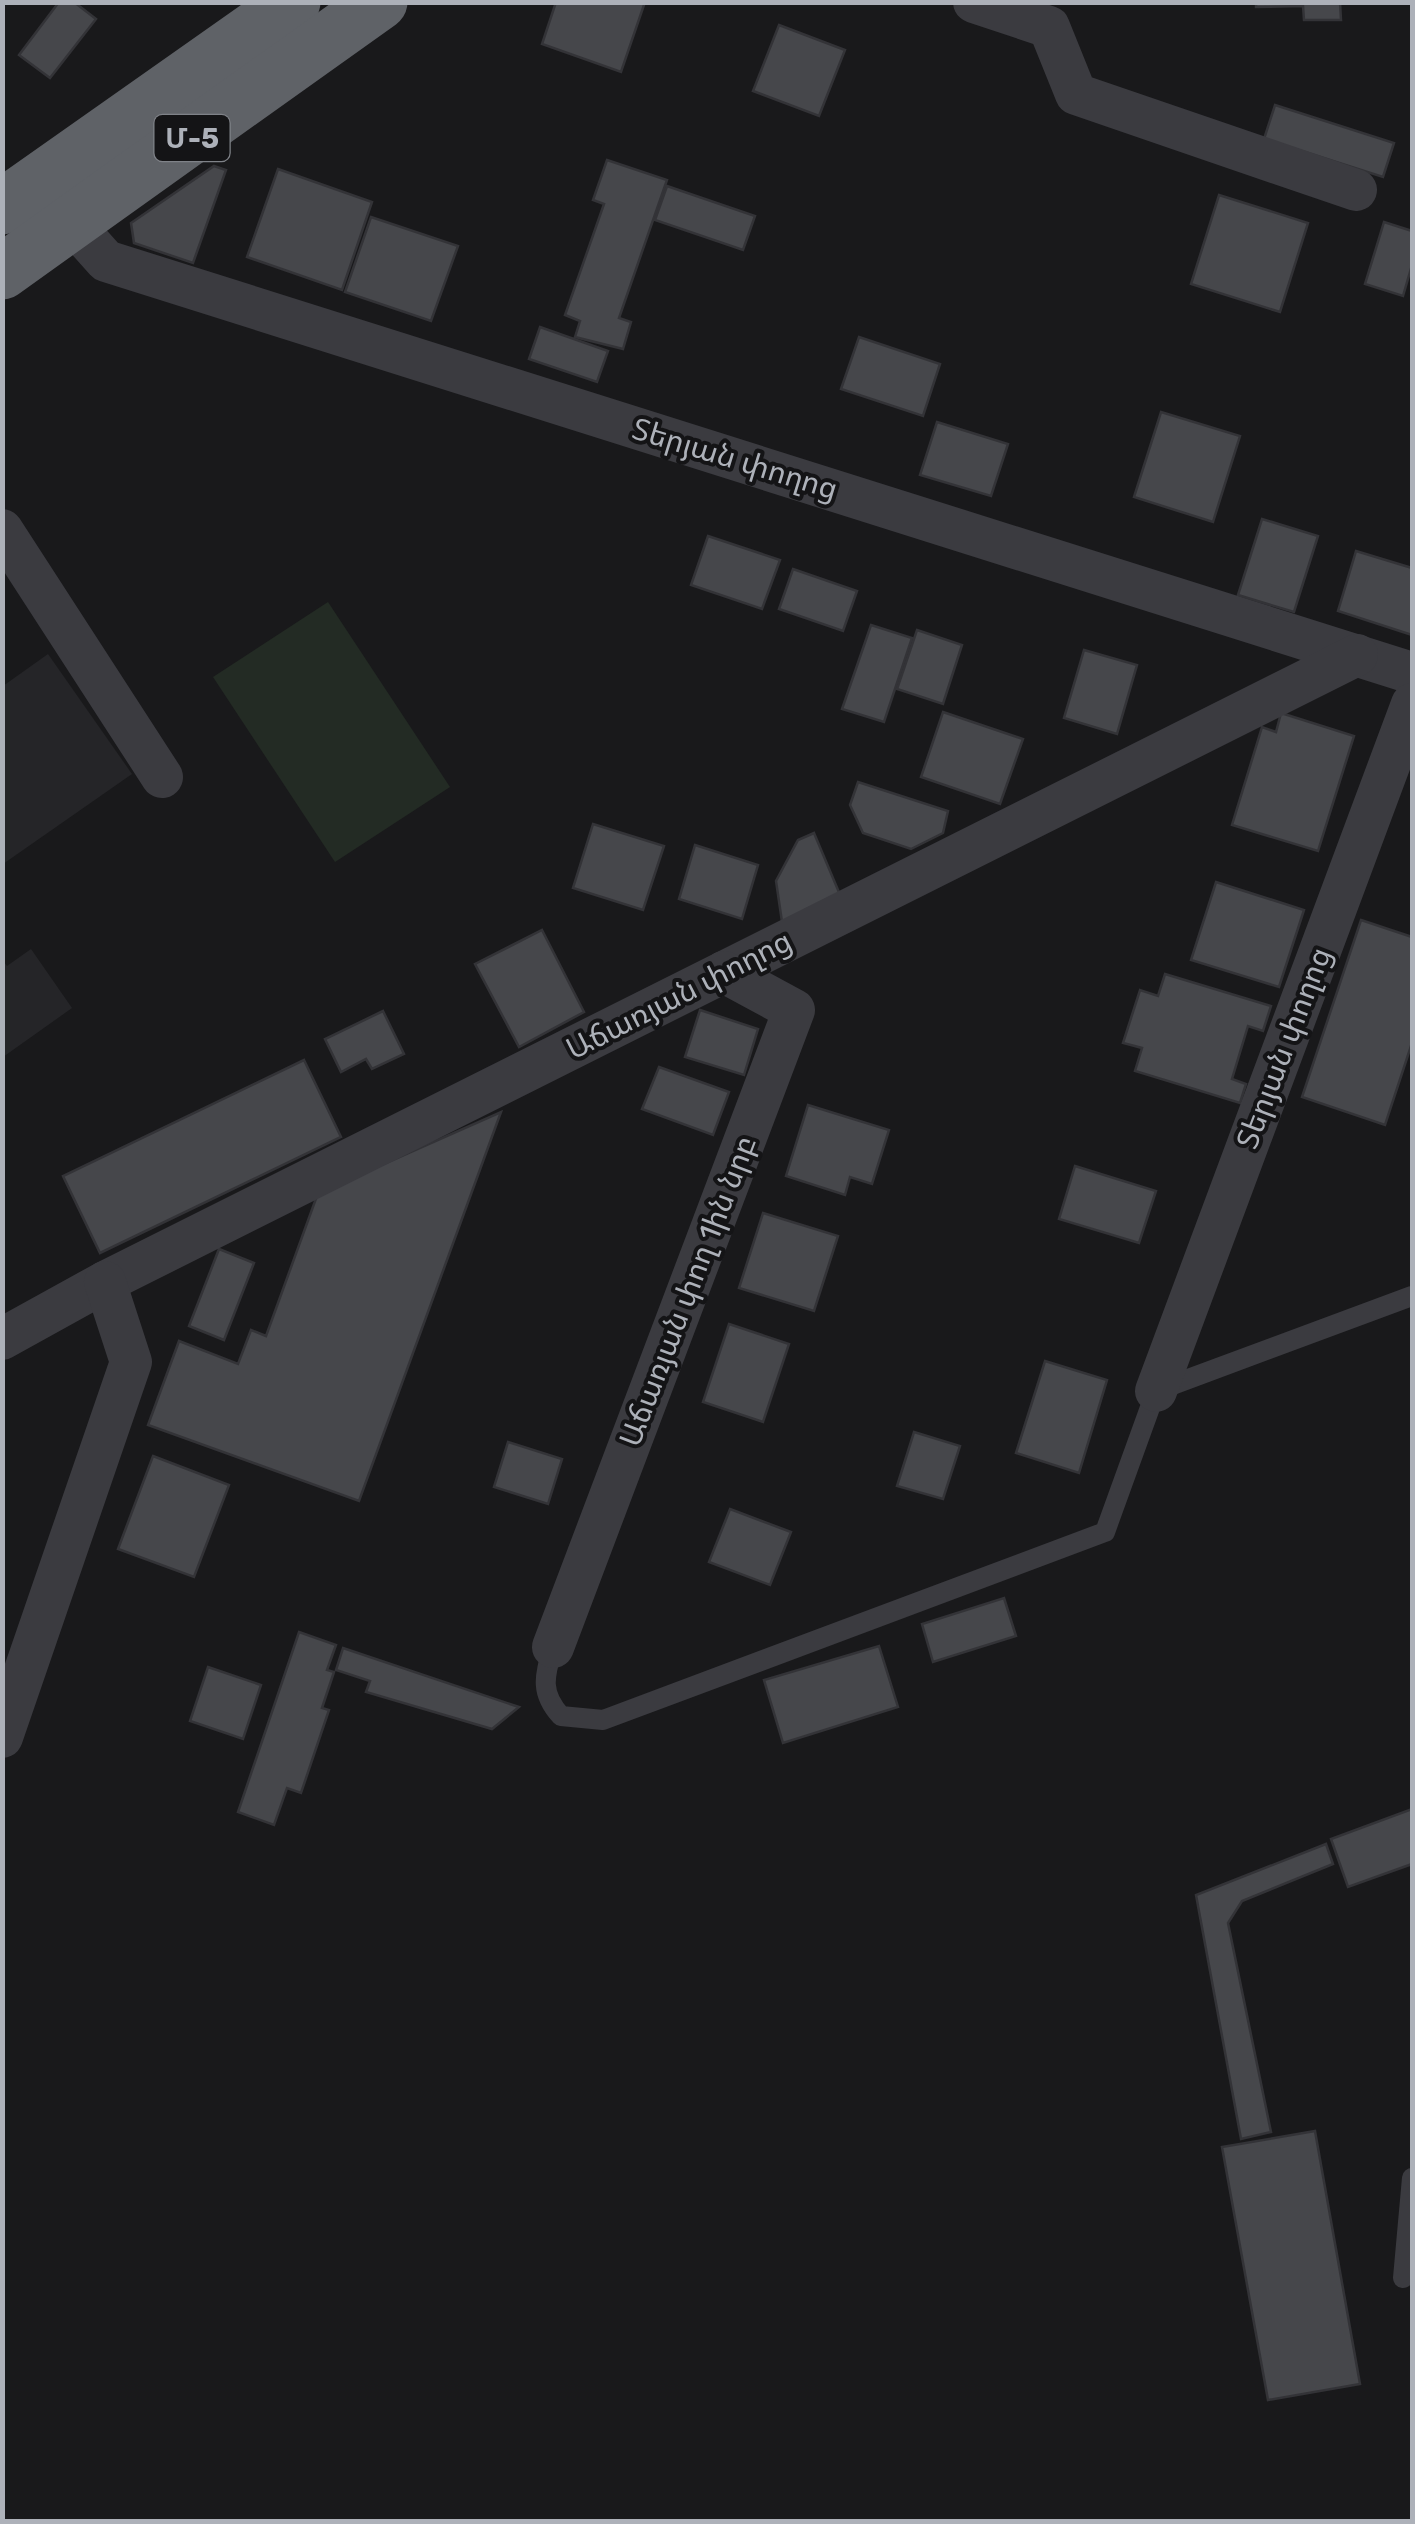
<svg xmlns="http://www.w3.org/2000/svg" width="1415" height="2524" viewBox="0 0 1415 2524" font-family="Rubik,'Noto Sans Armenian',sans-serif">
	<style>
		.built { fill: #252528 }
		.green { fill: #232b24 }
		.building { fill: #46474b; stroke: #333337; stroke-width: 2.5 }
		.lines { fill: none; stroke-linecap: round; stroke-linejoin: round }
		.service { stroke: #3b3b40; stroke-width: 20 }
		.minor { stroke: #3b3b40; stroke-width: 42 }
		.trunk { stroke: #5f6267; stroke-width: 55 }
		.labels { text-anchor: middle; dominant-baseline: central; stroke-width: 8; stroke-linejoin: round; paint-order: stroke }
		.shield { fill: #141416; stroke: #7f8288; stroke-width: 2.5 }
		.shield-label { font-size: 28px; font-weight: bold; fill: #adb1b9 }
		.street-label { font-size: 30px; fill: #adb1b9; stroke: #141416 }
	</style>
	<rect width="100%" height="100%" fill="#19191b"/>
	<g class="built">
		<polygon points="48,654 132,774 3,864 3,686"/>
		<polygon points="31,949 72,1008 3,1057 3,961 7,966"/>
	</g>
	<polygon class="green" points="328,602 450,787 335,862 213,677"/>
	<g class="building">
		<polygon points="59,2 74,2 96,19 50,78 19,55"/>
		<polygon points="556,2 645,2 621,72 542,44"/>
		<polygon points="1256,2 1340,2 1341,20 1304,20 1303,6 1256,7"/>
		<polygon points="779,25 845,50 819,116 753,91"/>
		<polygon points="1275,105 1394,143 1383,177 1264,139"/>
		<polygon points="607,160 667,180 619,318 631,322 623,349 575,337 580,321 565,315 604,204 593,200"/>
		<polygon points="214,166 226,170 193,263 134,243 131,223"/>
		<polygon points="278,169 372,202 342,290 247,257"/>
		<polygon points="667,186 755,216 743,250 655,220"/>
		<polygon points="1219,195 1308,223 1280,312 1191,284"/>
		<polygon points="371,217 458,246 431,321 345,292"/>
		<polygon points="1384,222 1412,231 1412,265 1403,296 1365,284"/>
		<polygon points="540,327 608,351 597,382 529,359"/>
		<polygon points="859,337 940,364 923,416 841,389"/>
		<polygon points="1161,412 1240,436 1213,522 1134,497"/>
		<polygon points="937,422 1008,444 991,496 920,475"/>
		<polygon points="1262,519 1318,536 1294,612 1238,595"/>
		<polygon points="708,536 780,560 762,609 691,585"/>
		<polygon points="1356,551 1412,568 1412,635 1338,611"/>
		<polygon points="793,569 857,591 843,631 779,609"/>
		<polygon points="871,625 912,638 884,722 842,709"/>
		<polygon points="917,630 962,645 943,704 897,689"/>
		<polygon points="1084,650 1137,665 1117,734 1064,718"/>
		<polygon points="943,712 1023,739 1000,804 921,777"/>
		<polygon points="1281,713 1354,736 1318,851 1232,825 1262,727 1276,732"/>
		<polygon points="858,782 948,811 943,833 911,849 863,833 850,805"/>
		<polygon points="593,824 664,846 643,910 573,888"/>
		<polygon points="814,833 841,897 782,922 776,881 798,840"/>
		<polygon points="695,845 758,865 742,919 679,899"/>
		<polygon points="1216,882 1304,910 1279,987 1191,960"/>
		<polygon points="1361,920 1412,937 1412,1043 1385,1125 1302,1097"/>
		<polygon points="542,930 584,1012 519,1047 475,964"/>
		<polygon points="1165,974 1271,1006 1263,1031 1248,1026 1232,1079 1246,1084 1240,1103 1135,1071 1142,1048 1123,1043 1140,990 1158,996"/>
		<polygon points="700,1010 758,1029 744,1075 685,1057"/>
		<polygon points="383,1011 404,1054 372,1069 366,1059 341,1072 325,1039"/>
		<polygon points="304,1060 341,1137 100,1253 63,1176"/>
		<polygon points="659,1067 729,1092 713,1135 642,1109"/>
		<polygon points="808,1105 889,1130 872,1184 850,1177 845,1195 786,1176"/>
		<polygon points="501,1112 359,1501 148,1425 179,1341 238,1364 251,1330 266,1336 318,1193"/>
		<polygon points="1075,1166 1156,1191 1139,1243 1059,1219"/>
		<polygon points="763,1213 838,1236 814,1311 739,1288"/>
		<polygon points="219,1249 254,1263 224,1340 189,1326"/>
		<polygon points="729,1324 789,1344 763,1422 703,1402"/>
		<polygon points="1045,1361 1107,1380 1079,1473 1016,1453"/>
		<polygon points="914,1432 960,1446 943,1499 897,1486"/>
		<polygon points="508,1442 562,1459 548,1504 494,1487"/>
		<polygon points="153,1456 229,1485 194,1577 118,1549"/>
		<polygon points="730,1509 791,1532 770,1585 709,1562"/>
		<polygon points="1004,1598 1016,1636 933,1662 922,1624"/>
		<polygon points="299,1632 336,1645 327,1670 334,1672 322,1708 329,1710 301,1793 287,1788 274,1825 238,1812"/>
		<polygon points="879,1646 898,1707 783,1743 764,1680"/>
		<polygon points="343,1648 519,1707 492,1729 366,1692 370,1681 336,1670"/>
		<polygon points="208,1667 261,1685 243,1739 190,1721"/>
		<polygon points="1412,1809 1412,1864 1348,1887 1331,1839"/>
		<polygon points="1326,1844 1333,1864 1242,1901 1228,1923 1271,2132 1241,2139 1196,1895"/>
		<polygon points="1315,2131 1360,2384 1268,2400 1222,2147"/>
	</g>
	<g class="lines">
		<g class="service">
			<path d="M553,1647C545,1675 539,1692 561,1716L603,1720L1105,1532L1156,1391L1412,1296"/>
			<polyline points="1403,2278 1412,2178"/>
		</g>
		<g class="minor">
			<polyline points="974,2 1049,27 1076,94 1356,190"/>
			<polyline points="72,223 106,261 1412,673"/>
			<polyline points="2,530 162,777"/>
			<polyline points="2,1339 105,1282 1357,655"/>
			<polyline points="1156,1391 1412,704"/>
			<polyline points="553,1647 794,1010 724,972"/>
			<polyline points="2,1737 131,1362 105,1282"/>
		</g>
		<g class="trunk">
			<polyline points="2,207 293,2"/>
			<polyline points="2,272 380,2"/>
		</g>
	</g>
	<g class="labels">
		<rect class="shield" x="154.5" y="115" width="75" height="46" rx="8"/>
		<g class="shield-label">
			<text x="192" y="138">Մ-5</text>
		</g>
		<g class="street-label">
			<text transform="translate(735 459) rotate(17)">Տերյան փողոց</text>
			<text transform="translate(679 995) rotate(-27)">Աճառյան փողոց</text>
			<text transform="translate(1284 1048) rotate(-69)">Տերյան փողոց</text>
			<text transform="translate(688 1291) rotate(-69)">Աճառյան փող 1ին նրբ</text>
		</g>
	</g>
	<rect width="1415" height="2524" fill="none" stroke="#adb1b9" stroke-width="10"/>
</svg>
